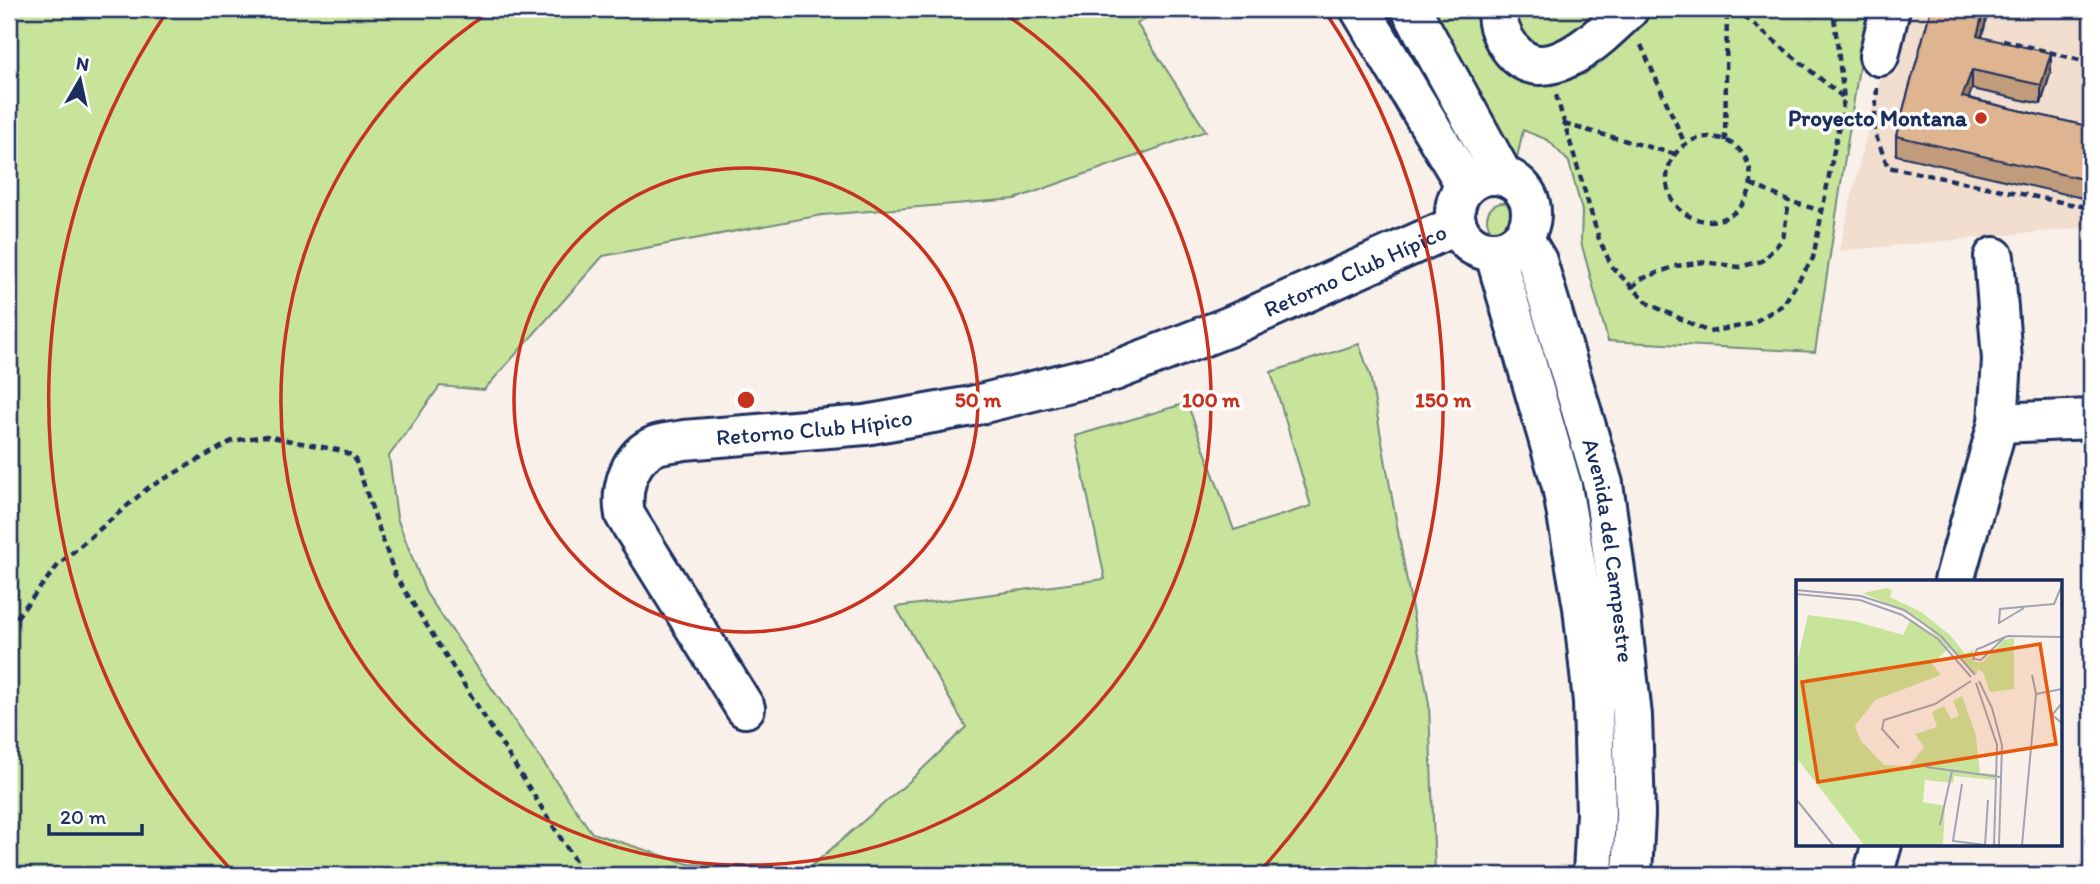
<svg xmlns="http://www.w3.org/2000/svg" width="2100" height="884" viewBox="0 0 2100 884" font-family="Itim,sans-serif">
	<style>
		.built { fill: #f1dece }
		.green { fill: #c8e49b; stroke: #728a7c; stroke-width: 2 }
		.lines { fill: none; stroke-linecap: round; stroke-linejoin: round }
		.minor-casing { stroke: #1b2f5e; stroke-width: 44 }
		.path { stroke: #1b2f5e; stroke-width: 4.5; stroke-dasharray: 7 5; stroke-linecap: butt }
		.minor { stroke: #fff; stroke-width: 38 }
		.wall { fill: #c09b7c; stroke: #1b2f5e; stroke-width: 2 }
		.shaded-wall { fill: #9c7e65; stroke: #1b2f5e; stroke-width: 2 }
		.building { fill: #dfb490; stroke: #1b2f5e; stroke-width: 2 }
		.ring { fill: none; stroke: #c8321e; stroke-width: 3.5 }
		.poi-dot { fill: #c8321e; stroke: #fff; stroke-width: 2.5 }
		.labels { text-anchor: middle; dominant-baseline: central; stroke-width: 7; stroke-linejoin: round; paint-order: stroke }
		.poi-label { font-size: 23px; font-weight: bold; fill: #1b2f5e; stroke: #fff; text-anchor: end }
		.street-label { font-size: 23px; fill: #1b2f5e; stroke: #fff }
		.inset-road { fill: none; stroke: #a0a3b1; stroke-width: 2 }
		.view { fill: #e8590c; fill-opacity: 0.15; stroke: #e8590c; stroke-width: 3.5 }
		.inset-edge { fill: none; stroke: #1b2f5e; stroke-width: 3.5 }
		.centre { fill: #c8321e; stroke: #fff; stroke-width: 3.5 }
		.ring-label { font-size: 21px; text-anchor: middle; font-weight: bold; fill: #c8321e; stroke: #fff; stroke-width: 7; stroke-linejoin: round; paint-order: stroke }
	</style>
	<rect width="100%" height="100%" fill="#f9f0e9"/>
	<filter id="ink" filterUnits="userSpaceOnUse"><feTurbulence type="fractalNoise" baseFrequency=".0143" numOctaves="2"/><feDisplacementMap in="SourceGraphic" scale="14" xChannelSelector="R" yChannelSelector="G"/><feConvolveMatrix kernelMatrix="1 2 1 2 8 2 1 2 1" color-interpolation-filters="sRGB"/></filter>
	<g filter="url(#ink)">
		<polygon class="built" points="1896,9 2091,9 2091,227 1839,251"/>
		<g class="green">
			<polygon points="9,9 1159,9 1137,24 1206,131 1015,199 822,215 603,256 484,390 440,386 389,456 397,518 426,593 592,833 689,864 808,869 911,780 966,727 896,607 1105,579 1075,436 1187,403 1234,530 1311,506 1271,372 1359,344 1370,375 1429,704 1435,875 9,875"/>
			<polygon points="1418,9 1490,9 1550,79 1585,74 1614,46 1644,9 1868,9 1815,352 1608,341 1581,242 1582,211 1569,162 1548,140 1523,130 1513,177"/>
			<polygon points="1507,9 1620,9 1546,56 1519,40"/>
			<circle cx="1503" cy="219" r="16"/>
		</g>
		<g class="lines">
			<g class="minor-casing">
				<g id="minor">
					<polyline points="1360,9 1466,186"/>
					<polyline points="1411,9 1503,176"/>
					<path d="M1498,9C1495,24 1502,37 1511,49C1545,93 1602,35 1629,9"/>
					<polyline points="1879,56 1890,9"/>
					<circle cx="1493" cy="213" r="38"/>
					<path id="s1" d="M1523,237L1537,261L1603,484L1619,599L1632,716L1635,814L1632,875"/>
					<polyline points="1494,251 1562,486 1583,607 1593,702 1596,813 1593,875"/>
					<polyline points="1998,423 2091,419"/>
					<polyline points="1954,581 1998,423 2002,360 1994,257"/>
					<path id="s2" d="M745,708L625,515C620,489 629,455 657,445C665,442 676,442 684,440L865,425L972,406L1114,371L1228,327L1457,225"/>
					<polyline points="1873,875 1882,844"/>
				</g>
			</g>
			<g class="path">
				<polyline points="1735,9 1844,98"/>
				<polyline points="2003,40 2091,63"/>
				<polyline points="1641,45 1685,144"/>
				<polyline points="1877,88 1874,131 1888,167 2091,208"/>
				<polyline points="1556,95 1599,239 1612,267 1649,304 1709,332 1751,324 1783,305 1813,258 1844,99 1833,9"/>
				<polyline points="1564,124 1675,154"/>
				<circle cx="1709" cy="179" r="42"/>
				<polyline points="1725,141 1727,9"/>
				<polyline points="1751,184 1789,201 1822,211"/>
				<polyline points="1632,287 1641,279 1676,266 1704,262 1739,267 1762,261 1783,239 1789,201"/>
				<polyline points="9,627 59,564 148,488 232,441 266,436 338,450 354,456 395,575 584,875"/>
				<polyline points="9,859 19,875"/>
			</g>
			<use href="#minor" class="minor"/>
		</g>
		<polygon class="wall" points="1931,9 1989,9 1982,37 2051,71 2041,104 1972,89 1968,98 2091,127 2091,200 1896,155 1896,136"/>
		<g class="shaded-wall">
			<polygon points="1984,9 1989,9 1977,55 1977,36"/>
			<polygon points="2051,53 2051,71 2041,104 2041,85"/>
			<polygon points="1972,70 1972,89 1962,116 1962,97"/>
		</g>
		<polygon class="building" points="1931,9 1984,9 1977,36 2051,53 2041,85 1972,70 1962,97 2091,127 2091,181 1896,136"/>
	</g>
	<g class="ring">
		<circle cx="746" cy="400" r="232"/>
		<path d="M999 10A465 465 0 1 1 493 10"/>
		<path d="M232 871A697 697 0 0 1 168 10M1324 10A697 697 0 0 1 1260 871"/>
	</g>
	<circle class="poi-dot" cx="1981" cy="118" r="7"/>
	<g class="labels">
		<g class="poi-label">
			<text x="1967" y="118">Proyecto Montana</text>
		</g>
		<g class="street-label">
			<text stroke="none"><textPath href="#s2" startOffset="1036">Retorno Club Hípico</textPath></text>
			<text stroke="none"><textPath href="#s2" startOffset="469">Retorno Club Hípico</textPath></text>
			<text stroke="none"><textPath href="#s1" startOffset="327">Avenida del Campestre</textPath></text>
		</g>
	</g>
	<g transform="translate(1796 580)">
		<rect width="266" height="266" fill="#f9f0e9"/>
		<path d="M91,8L96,10L94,17L125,32L154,55L169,74L178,69L175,78L179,82H187L208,60L218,58V109L194,112L187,92L181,89V95L120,37L67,13ZM12,35L58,41L107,55L115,39L153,68L136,84L145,95L79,120L59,146L65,161L88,185L113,186L128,167L119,154L141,147L136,132L148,126L155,139L163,136L157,121L166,116L180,156L184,193L200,194V200L158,196L157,203L129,200L127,222L149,226L147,265H68L0,177V87Z" fill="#c8e49b"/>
		<path class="inset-road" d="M0,10L65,16L108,30L145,56L179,95M0,14L64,20L106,35L142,59L175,97M228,28L203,43L204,29L258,24L266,5M209,57L185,80L177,79L181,69L187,67L200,61L209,57L212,56L266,57M183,101L196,128L206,165L203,265M180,103L201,165L198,265M240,114L266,109M266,123L256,135L266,143M103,168L86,149L88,140L139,124L175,101M130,187L204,197M266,200V260M166,204L157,261L189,265M0,219L37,265M144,245L156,191M189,265L192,220M226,265L240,114L236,95"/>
		<path class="view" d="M244,64L260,164L22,202L6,102Z"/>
		<rect width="266" height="266" class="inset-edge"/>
	</g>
	<circle cx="746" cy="400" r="10" class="centre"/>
	<g class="ring-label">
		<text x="978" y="407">50 m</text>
		<text x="1211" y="407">100 m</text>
		<text x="1443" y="407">150 m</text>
	</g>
	<rect width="2100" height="884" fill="none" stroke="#fff" stroke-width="35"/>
	<rect x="18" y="18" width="2065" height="849" fill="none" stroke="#1b2f5e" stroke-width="2.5" filter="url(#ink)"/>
	<g transform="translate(80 80) rotate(9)" stroke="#ffffff" stroke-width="5" paint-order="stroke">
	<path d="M0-5L12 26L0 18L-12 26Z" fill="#1b2f5e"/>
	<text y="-10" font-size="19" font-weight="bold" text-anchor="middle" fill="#1b2f5e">N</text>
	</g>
	<path d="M49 824v10h93v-10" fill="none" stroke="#1b2f5e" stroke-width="3.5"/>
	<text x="60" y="824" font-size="21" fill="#1b2f5e" stroke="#ffffff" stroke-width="5" paint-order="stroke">20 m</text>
</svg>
